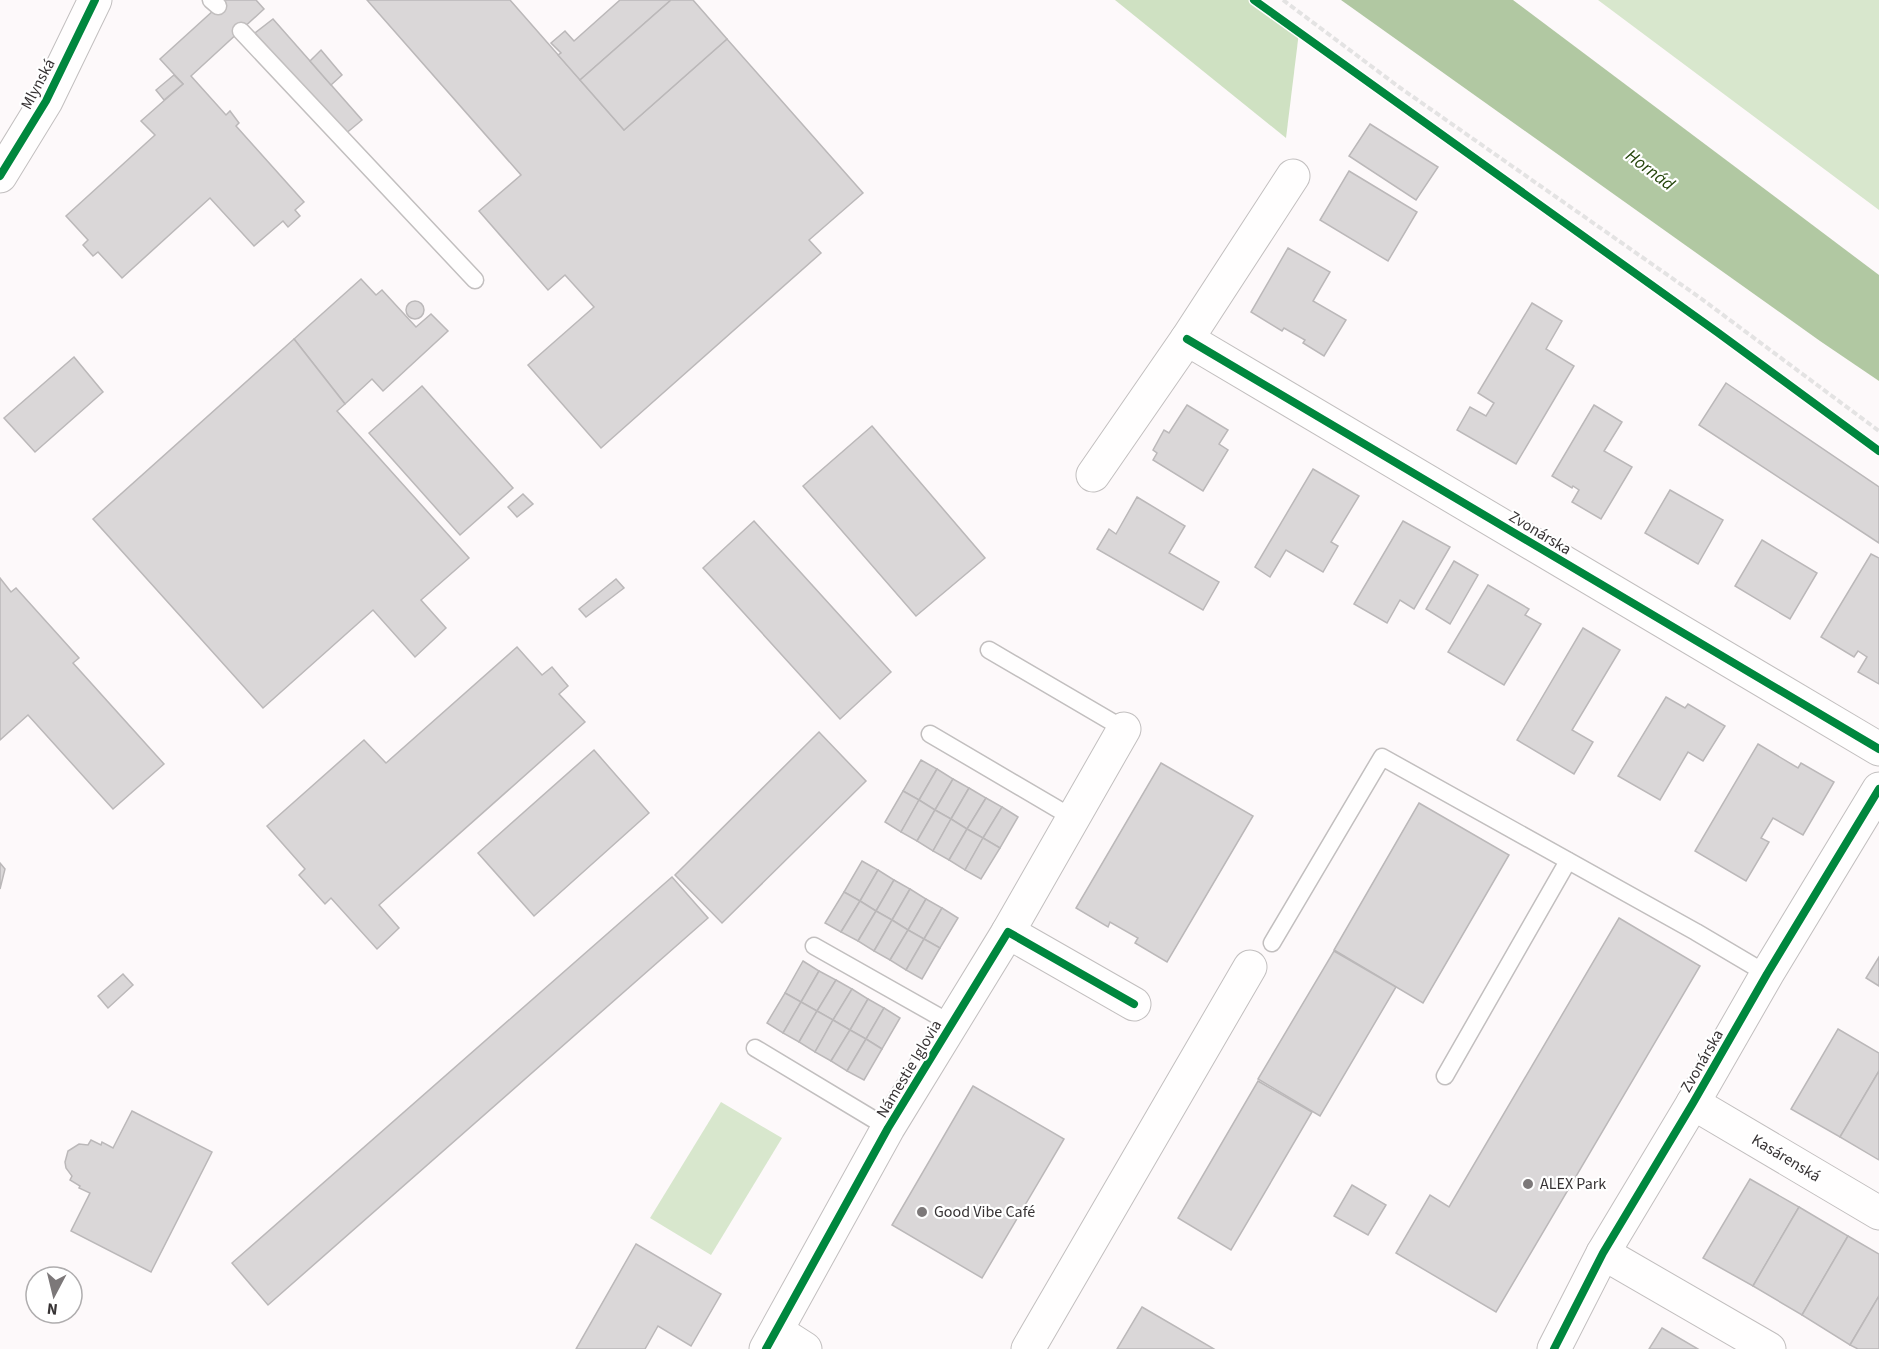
<svg xmlns="http://www.w3.org/2000/svg" width="1879" height="1349" viewBox="0 0 1879 1349" font-family="'Source Sans 3',sans-serif">
	<style>
		.green { fill: #d8e7cd }
		.forest { fill: #cfe1c2 }
		.water { fill: #b1c8a2 }
		.building { fill: #dad7d8; stroke: #bbb8b9; stroke-width: 1.5 }
		.lines { fill: none; stroke-linecap: round; stroke-linejoin: round }
		.service-casing { stroke: #c2bfbf; stroke-width: 19 }
		.minor-casing { stroke: #c2bfbf; stroke-width: 35 }
		.tertiary-casing { stroke: #c2bfbf; stroke-width: 35 }
		.path { stroke: #e4e3e3; stroke-width: 4; stroke-dasharray: 6 3; stroke-linecap: butt }
		.service { stroke: #fffefe; stroke-width: 16 }
		.minor { stroke: #fffefe; stroke-width: 33 }
		.tertiary { stroke: #fffefe; stroke-width: 33 }
		.cycleway-casing { stroke: #fff; stroke-width: 11 }
		.cycleway { stroke: #00873e; stroke-width: 8 }
		.poi-dot { fill: #7c7879; stroke: #fff; stroke-width: 2 }
		.labels { text-anchor: middle; dominant-baseline: central; stroke-width: 4.5; stroke-linejoin: round; paint-order: stroke }
		.street-label { font-size: 16px; fill: #373334; stroke: #fff }
		.poi-label { font-size: 16px; fill: #373334; stroke: #fff; text-anchor: start }
		.water-label { font-size: 18px; font-style: italic; fill: #24440a; stroke: #fff }
	</style>
	<rect width="100%" height="100%" fill="#fdf9fa"/>
	<g class="green">
		<polygon points="1598,0 1879,0 1879,210"/>
		<polygon points="721,1102 782,1138 711,1255 650,1218"/>
	</g>
	<polygon class="forest" points="1115,0 1261,0 1299,32 1286,138"/>
	<polygon class="water" points="1341,0 1513,0 1879,275 1879,381 1820,341"/>
	<g class="building">
		<polygon points="225,0 256,0 264,9 191,76 226,115 230,111 239,123 236,126 304,202 295,210 300,216 288,227 283,221 254,246 210,198 122,278 98,252 93,256 83,245 88,240 66,216 155,135 141,121 183,84 160,59"/>
		<polygon points="367,0 510,0 624,130 727,39 863,193 809,240 821,253 601,448 528,365 594,307 565,275 548,290 479,211 521,175"/>
		<polygon points="620,0 671,0 580,80 558,55 561,53 551,43 565,31 574,41"/>
		<polygon points="671,0 693,0 727,39 624,130 580,80"/>
		<polygon points="273,19 362,120 344,135 255,33"/>
		<polygon points="321,50 342,75 331,85 310,61"/>
		<polygon points="174,75 183,84 164,100 156,90"/>
		<polygon points="1370,124 1438,167 1416,200 1349,156"/>
		<polygon points="1349,171 1417,212 1388,261 1320,220"/>
		<polygon points="1288,248 1330,272 1313,301 1346,320 1324,356 1303,343 1305,340 1284,328 1282,331 1251,312"/>
		<polygon points="361,279 376,295 382,290 416,327 431,314 448,331 383,391 372,379 345,404 294,339"/>
		<circle cx="415" cy="310" r="9"/>
		<polygon points="1532,303 1562,321 1546,349 1574,366 1516,464 1457,430 1470,407 1486,416 1494,403 1478,393"/>
		<polygon points="294,339 345,404 337,411 469,558 421,600 446,628 415,657 373,610 263,708 93,519"/>
		<polygon points="74,357 103,392 35,452 4,418"/>
		<polygon points="1726,383 1879,487 1879,543 1699,425"/>
		<polygon points="422,386 513,488 460,535 369,433"/>
		<polygon points="1187,405 1228,430 1219,444 1228,450 1203,491 1153,460 1157,453 1153,450 1164,430 1169,433"/>
		<polygon points="1594,405 1622,422 1604,451 1632,467 1601,519 1572,502 1579,490 1573,486 1572,488 1552,476"/>
		<polygon points="872,426 985,558 916,616 803,486"/>
		<polygon points="1313,469 1359,496 1331,542 1338,546 1323,572 1286,550 1270,577 1255,567"/>
		<polygon points="1670,490 1723,520 1698,564 1645,533"/>
		<polygon points="523,494 533,504 517,517 508,507"/>
		<polygon points="1137,497 1185,526 1169,553 1219,582 1203,610 1097,549 1109,529 1116,534"/>
		<polygon points="754,521 891,672 840,719 703,568"/>
		<polygon points="1403,521 1450,547 1414,609 1400,600 1387,623 1354,604"/>
		<polygon points="1762,540 1817,573 1790,619 1735,586"/>
		<polygon points="1871,554 1879,558 1879,684 1858,672 1867,657 1858,651 1854,657 1821,637"/>
		<polygon points="1454,561 1478,575 1450,624 1426,609"/>
		<polygon points="0,578 11,592 16,588 79,658 73,663 164,764 113,809 28,715 0,740"/>
		<polygon points="616,579 624,588 586,617 579,609"/>
		<polygon points="1488,585 1529,609 1525,615 1541,624 1504,685 1448,652"/>
		<polygon points="1583,628 1620,650 1572,730 1593,742 1574,774 1517,740"/>
		<polygon points="517,647 542,675 552,667 568,686 559,694 585,722 379,905 399,928 377,949 331,898 325,904 299,875 305,869 267,826 364,740 386,763"/>
		<polygon points="1666,697 1685,708 1688,704 1725,726 1703,761 1688,752 1660,800 1618,776"/>
		<polygon points="819,732 866,781 722,923 675,875"/>
		<polygon points="1758,744 1798,768 1801,763 1834,782 1803,835 1773,818 1761,838 1769,842 1746,881 1695,851"/>
		<polygon points="594,750 649,813 534,916 478,853"/>
		<polygon points="921,760 937,769 919,800 903,791"/>
		<polygon points="1161,763 1253,816 1167,962 1135,943 1138,938 1110,922 1108,927 1076,908"/>
		<polygon points="937,769 953,779 935,810 919,800"/>
		<polygon points="953,779 969,788 951,819 935,810"/>
		<polygon points="969,788 986,798 967,829 951,819"/>
		<polygon points="903,791 919,800 901,832 885,822"/>
		<polygon points="986,798 1002,807 983,838 967,829"/>
		<polygon points="919,800 935,810 917,841 901,832"/>
		<polygon points="1419,803 1509,855 1423,1003 1334,950"/>
		<polygon points="1002,807 1018,817 1000,848 983,838"/>
		<polygon points="935,810 951,819 933,851 917,841"/>
		<polygon points="951,819 967,829 949,860 933,851"/>
		<polygon points="967,829 983,838 965,870 949,860"/>
		<polygon points="983,838 1000,848 981,879 965,870"/>
		<polygon points="862,861 878,870 860,901 844,892"/>
		<polygon points="0,863 5,869 0,889"/>
		<polygon points="878,870 894,880 876,911 860,901"/>
		<polygon points="672,877 708,918 268,1305 232,1263"/>
		<polygon points="894,880 910,889 892,920 876,911"/>
		<polygon points="910,889 926,899 908,930 892,920"/>
		<polygon points="844,892 860,901 841,932 825,923"/>
		<polygon points="926,899 942,908 924,939 908,930"/>
		<polygon points="860,901 876,911 858,941 841,932"/>
		<polygon points="942,908 958,918 940,948 924,939"/>
		<polygon points="876,911 892,920 874,951 858,941"/>
		<polygon points="1619,918 1700,966 1496,1312 1396,1253 1430,1195 1449,1207"/>
		<polygon points="892,920 908,930 890,960 874,951"/>
		<polygon points="908,930 924,939 906,970 890,960"/>
		<polygon points="924,939 940,948 922,979 906,970"/>
		<polygon points="1334,951 1396,987 1320,1116 1258,1079"/>
		<polygon points="1879,957 1879,986 1866,978"/>
		<polygon points="803,961 819,971 801,1002 785,993"/>
		<polygon points="819,971 836,980 817,1011 801,1002"/>
		<polygon points="123,974 133,985 108,1008 98,996"/>
		<polygon points="836,980 852,989 833,1020 817,1011"/>
		<polygon points="852,989 868,999 850,1030 833,1020"/>
		<polygon points="785,993 801,1002 783,1033 767,1023"/>
		<polygon points="868,999 884,1008 866,1039 850,1030"/>
		<polygon points="801,1002 817,1011 799,1042 783,1033"/>
		<polygon points="884,1008 900,1018 882,1049 866,1039"/>
		<polygon points="817,1011 833,1020 815,1052 799,1042"/>
		<polygon points="833,1020 850,1030 831,1061 815,1052"/>
		<polygon points="1838,1029 1879,1053 1879,1071 1840,1137 1791,1109"/>
		<polygon points="850,1030 866,1039 847,1071 831,1061"/>
		<polygon points="866,1039 882,1049 864,1080 847,1071"/>
		<polygon points="1879,1071 1879,1160 1840,1137"/>
		<polygon points="1258,1081 1312,1112 1231,1250 1178,1218"/>
		<polygon points="973,1086 1064,1139 982,1278 892,1225"/>
		<polygon points="132,1111 212,1152 151,1272 71,1231 90,1193 79,1188 80,1186 70,1180 72,1176 66,1168 65,1162 68,1151 79,1144 88,1145 91,1140 101,1145 102,1142 113,1148"/>
		<polygon points="1750,1179 1799,1207 1753,1286 1703,1258"/>
		<polygon points="1352,1185 1386,1205 1368,1235 1334,1216"/>
		<polygon points="1799,1207 1848,1236 1802,1315 1753,1286"/>
		<polygon points="1848,1236 1879,1254 1879,1296 1850,1345 1802,1315"/>
		<polygon points="636,1244 721,1294 691,1346 658,1326 645,1349 576,1349"/>
		<polygon points="1879,1296 1879,1349 1858,1349 1850,1345"/>
		<polygon points="1142,1307 1214,1349 1117,1349"/>
		<polygon points="1662,1328 1698,1349 1649,1349"/>
	</g>
	<g class="lines">
		<g class="service-casing">
			<g id="service">
				<polyline points="211,0 218,6"/>
				<polyline points="241,31 475,280"/>
				<polyline points="989,650 1124,729"/>
				<polyline points="930,734 1073,818"/>
				<polyline points="1272,943 1382,757 1696,932 1767,974"/>
				<polyline points="814,946 952,1024"/>
				<polyline points="755,1048 888,1128"/>
				<polyline points="1445,1076 1568,861"/>
			</g>
		</g>
		<g class="minor-casing">
			<g id="minor">
				<polyline points="1187,339 1879,749"/>
				<polyline points="1093,475 1187,339 1293,176"/>
				<polyline points="1008,932 1124,729"/>
				<polyline points="1693,1103 1879,1213"/>
				<polyline points="1603,1253 1769,1349"/>
				<polyline points="777,1331 805,1349"/>
				<polyline points="766,1349 888,1128 1008,932 1134,1004"/>
				<polyline points="1028,1349 1250,967"/>
				<polyline points="1554,1349 1603,1253 1693,1103 1767,974 1879,789"/>
			</g>
		</g>
		<g class="tertiary-casing">
			<polyline id="tertiary" points="0,176 46,101 95,0"/>
		</g>
		<polyline class="path" points="1283,0 1399,87 1699,297 1879,431"/>
		<use href="#service" class="service"/>
		<use href="#minor" class="minor"/>
		<use href="#tertiary" class="tertiary"/>
		<g class="cycleway-casing">
			<g id="cycleway">
				<polyline points="1254,0 1717,332 1879,451"/>
				<polyline points="0,176 46,101 95,0"/>
				<polyline points="1187,339 1879,749"/>
				<polyline points="766,1349 888,1128 1008,932 1134,1004"/>
				<polyline points="1554,1349 1603,1253 1693,1103 1767,974 1879,789"/>
			</g>
		</g>
		<use href="#cycleway" class="cycleway"/>
	</g>
	<g class="poi-dot">
		<circle cx="1528" cy="1184" r="6"/>
		<circle cx="922" cy="1212" r="6"/>
	</g>
	<g class="labels">
		<g class="street-label">
			<text transform="translate(38 84) rotate(-62)">Mlynská</text>
			<text transform="translate(1540 533) rotate(31)">Zvonárska</text>
			<text transform="translate(1702 1061) rotate(-60)">Zvonárska</text>
			<text transform="translate(909 1069) rotate(-59)">Námestie Iglovia</text>
			<text transform="translate(1786 1158) rotate(31)">Kasárenská</text>
		</g>
		<g class="poi-label">
			<text x="1540" y="1184">ALEX Park</text>
			<text x="934" y="1212">Good Vibe Café</text>
		</g>
		<g class="water-label">
			<text transform="translate(1650 170) rotate(37)">Hornád</text>
		</g>
	</g>
	<g transform="translate(54 1295) rotate(187)"><circle r="28" fill="#ffffff" stroke="#afadae" stroke-width="1.5"/>
	<path d="M0-4.5L10 22L0 15L-10 22Z" fill="#7c7879"/>
	<text y="-9" font-size="16" font-weight="bold" text-anchor="middle" fill="#373334">N</text>
	</g>
</svg>
